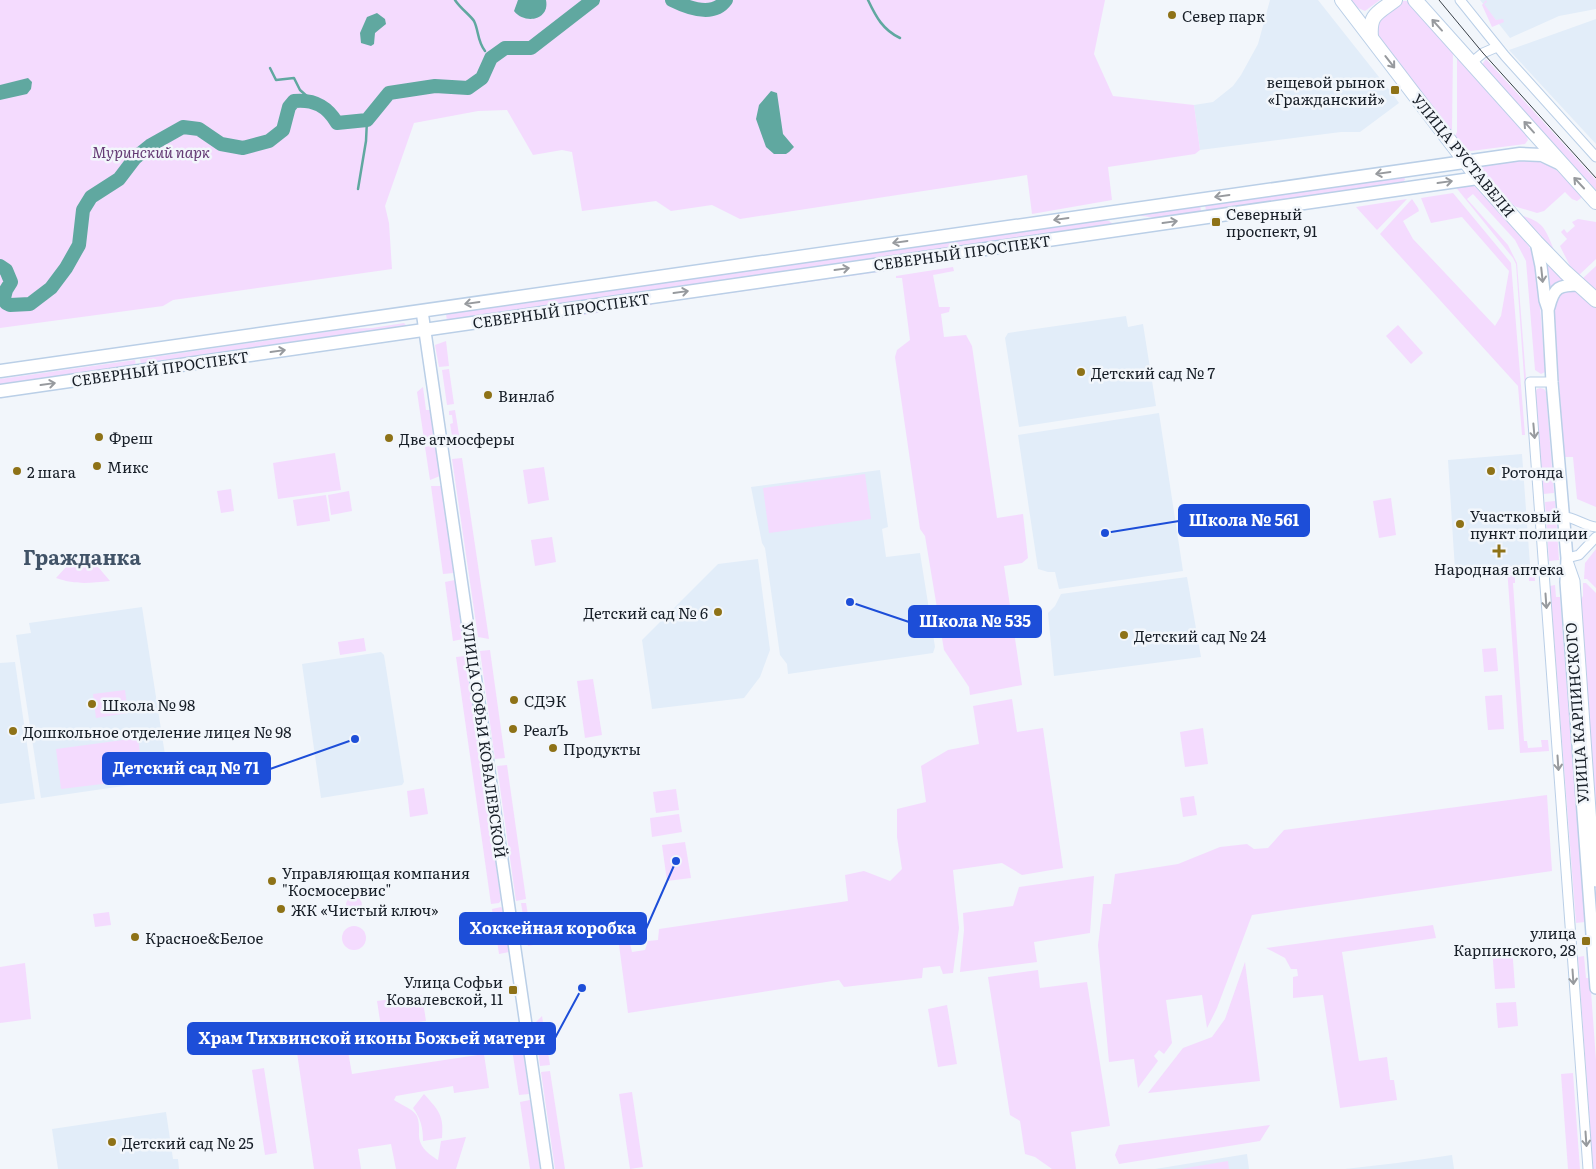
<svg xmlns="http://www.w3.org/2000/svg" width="1596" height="1169" viewBox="0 0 1596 1169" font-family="Literata,serif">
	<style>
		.built { fill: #e2edf9 }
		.green { fill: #f4dbfe }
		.water { fill: #60a8a0 }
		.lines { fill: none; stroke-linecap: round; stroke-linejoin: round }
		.stream { stroke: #60a8a0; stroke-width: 2.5 }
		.river { stroke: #60a8a0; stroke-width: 14 }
		.minor-casing { stroke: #bacfe7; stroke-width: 11 }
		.tertiary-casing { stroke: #bacfe7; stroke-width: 14 }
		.secondary-casing { stroke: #bacfe7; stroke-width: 15 }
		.primary-casing { stroke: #bacfe7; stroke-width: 16 }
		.minor { stroke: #fff; stroke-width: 9 }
		.tertiary { stroke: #fff; stroke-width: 11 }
		.secondary { stroke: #fff; stroke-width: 12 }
		.primary { stroke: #fff; stroke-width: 14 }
		.tram { stroke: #383f47; stroke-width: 1 }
		.oneway { stroke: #979a9e }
		.poi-dot { fill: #8e7217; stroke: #f2f6fb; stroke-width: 2 }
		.labels { text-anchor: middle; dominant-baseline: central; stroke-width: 5; stroke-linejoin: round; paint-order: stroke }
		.poi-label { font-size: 15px; fill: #171e27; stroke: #f2f6fb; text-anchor: start }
		.park-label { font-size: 15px; font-style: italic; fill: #643a74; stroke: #f2f6fb }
		.street-label { font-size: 15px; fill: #171e27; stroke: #f2f6fb }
		.district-label { font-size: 20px; font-weight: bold; fill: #415367; stroke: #f2f6fb }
		.leader { fill: none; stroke: #1d4ed8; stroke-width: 2 }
		.callout-dot { fill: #1d4ed8; stroke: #f2f6fb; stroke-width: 2 }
		.callout { fill: #1d4ed8; stroke: #1d4ed8; stroke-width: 2 }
		.callout-label { font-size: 16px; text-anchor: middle; font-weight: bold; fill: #fff }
	</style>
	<rect width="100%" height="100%" fill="#f2f6fb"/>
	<g class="built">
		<polygon points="1270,0 1318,0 1394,96 1399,103 1360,132 1341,132 1200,150 1194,105 1213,102 1233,86 1241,75 1258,44"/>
		<polygon points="1480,0 1596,0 1596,9 1559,16 1510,38"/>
		<polygon points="1596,19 1596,144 1509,50"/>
		<polygon points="1126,316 1128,327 1143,324 1156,406 1019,427 1005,338 1008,333"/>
		<polygon points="1159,413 1183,571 1059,589 1055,572 1048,572 1038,569 1018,435"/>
		<polygon points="1522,454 1530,565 1455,570 1448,460"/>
		<polygon points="880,470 888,527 882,529 886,557 920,553 935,647 933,653 788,674 787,664 780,655 765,548 762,543 751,487"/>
		<polygon points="758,559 770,650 760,677 744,698 652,709 642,640 718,564"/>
		<polygon points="1187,577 1201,657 1054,676 1048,613 1055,606 1061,594"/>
		<polygon points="142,607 168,774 157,775 158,781 41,798 16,635 31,633 29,623"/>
		<polygon points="381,652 384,655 404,782 402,785 321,798 302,664"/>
		<polygon points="15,662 35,799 0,804 0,663"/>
		<polygon points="166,1112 173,1159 178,1159 179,1169 58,1169 52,1129"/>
		<polygon points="1247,1154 1249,1169 1155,1169"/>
		<polygon points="1452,1155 1454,1169 1345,1169 1397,1163"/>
	</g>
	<g class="green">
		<polygon points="0,0 1105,0 1094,54 1113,96 1194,105 1200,150 1195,154 1108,167 1112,200 1032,214 1027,175 740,219 712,205 671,211 656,201 582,211 572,152 562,150 533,155 507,110 478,111 414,123 385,206 389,223 392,269 173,300 163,306 0,328"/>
		<polygon points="1350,0 1380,0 1365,11 1358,8"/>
		<polygon points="1486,0 1487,2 1484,4 1496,20 1503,19 1504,22 1492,27 1482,5"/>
		<polygon points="1399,1 1407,1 1410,3 1453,51 1452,131 1375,33 1373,25"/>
		<polygon points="1457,57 1526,134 1528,140 1525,144 1471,151 1466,149 1455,136 1457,132"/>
		<polygon points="1486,59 1596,180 1596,190 1483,67 1483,63"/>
		<path d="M1528,159C1557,166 1562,173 1581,195V198L1577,201L1572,199L1565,192L1544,211L1537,213L1507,204L1481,170L1483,165Z"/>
		<polygon points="1404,177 1405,179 1403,184 1262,205 1206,211 1205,204"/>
		<path d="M1469,184L1478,188C1499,210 1531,237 1537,267L1545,370V372L1541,374L1535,370L1526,261L1515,240L1473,194L1467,199L1508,245L1517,263L1530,430L1528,433L1516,264L1513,258L1454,185Z"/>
		<polygon points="1453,193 1511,263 1525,435 1522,435 1518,386 1380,234 1412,199 1418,208 1419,211 1403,221 1413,239 1495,326 1501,316 1509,271 1462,217 1431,223 1421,198"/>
		<polygon points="1407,199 1377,230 1356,207"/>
		<polygon points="1200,204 1201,211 1158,218 1135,215"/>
		<path d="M1520,215C1545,222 1545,229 1555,252Z"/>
		<polygon points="1578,219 1596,222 1596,259 1578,276 1572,270 1560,246 1567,239 1561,232 1564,229 1567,233 1575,226 1572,222"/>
		<polygon points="1088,220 1109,221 1113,224 447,321 446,314"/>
		<polygon points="1546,264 1549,264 1563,279 1562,281 1549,290 1548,289"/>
		<polygon points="1596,266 1596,292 1582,279"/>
		<polygon points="953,267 954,271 933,275 939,307 950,307 949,312 941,314 944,337 966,335 972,346 997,518 1023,514 1028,558 1022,563 1004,566 1022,685 970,695 969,687 944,650 925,536 920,529 895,357 897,350 910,340 902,278 896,278 896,276"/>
		<polygon points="886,268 886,271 660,303 660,301"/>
		<polygon points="1575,289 1596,308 1596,507 1577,499 1573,457 1565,457 1564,455 1553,298 1556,293"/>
		<polygon points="652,302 652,305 536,322 536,319"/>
		<polygon points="404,323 406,325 406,327 141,365 140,359 346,329 372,328"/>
		<polygon points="1398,325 1423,353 1411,364 1386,336"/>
		<polygon points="446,341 449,366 439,367 435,345"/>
		<polygon points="135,360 136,366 0,386 0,379"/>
		<polygon points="449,369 454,404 447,405 442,370"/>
		<polygon points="423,387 426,410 430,410 434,435 424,439 417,392"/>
		<polygon points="1540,388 1544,389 1546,392 1554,493 1543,494 1535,393 1537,389"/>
		<polygon points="455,410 461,447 454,448 450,424 453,423 452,415 449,415 449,411"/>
		<polygon points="434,445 436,447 440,476 430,480 425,447"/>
		<polygon points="335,453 341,490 278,499 273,463"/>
		<polygon points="462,458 489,639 478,637 452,459"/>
		<polygon points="544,467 549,500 528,504 523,470"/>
		<polygon points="865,474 871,519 769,533 763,488"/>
		<polygon points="431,486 441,486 454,573 443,574"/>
		<polygon points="231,489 234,511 221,513 217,491"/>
		<polygon points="349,491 352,511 331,515 328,495"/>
		<polygon points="326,495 330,521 297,526 293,500"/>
		<polygon points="1391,498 1396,535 1379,538 1373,501"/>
		<polygon points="1555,501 1559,560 1549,561 1545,502"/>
		<polygon points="552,537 556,562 535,566 531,540"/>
		<polygon points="1596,549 1596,588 1587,579 1584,579 1585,563"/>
		<path d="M78,554C92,557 101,571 110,581C89,583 76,585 56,578Z"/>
		<polygon points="1534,565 1535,581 1529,581 1529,576 1515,577 1515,583 1513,583 1524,741 1527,741 1528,748 1542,747 1541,740 1548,740 1549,751 1520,753 1507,567"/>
		<polygon points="455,580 463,639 453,641 445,582"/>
		<polygon points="1583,583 1586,583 1596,593 1596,814 1580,601 1583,596"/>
		<polygon points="1555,585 1556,597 1560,597 1585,922 1576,923 1550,586"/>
		<polygon points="364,638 366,651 340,655 338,642"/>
		<polygon points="1496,648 1498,671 1484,672 1482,649"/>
		<polygon points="490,650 505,758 495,759 480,651"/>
		<polygon points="466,656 501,900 499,903 491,904 456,657"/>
		<polygon points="593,679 602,735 585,738 577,681"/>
		<polygon points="125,690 128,713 96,718 93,694"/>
		<polygon points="1502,695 1504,729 1488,730 1485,696"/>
		<polygon points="1012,699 1017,732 1043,728 1063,868 1022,875 1002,863 953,870 959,928 953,973 943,974 940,966 923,968 922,978 844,987 839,980 628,1013 619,945 630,944 632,952 645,950 648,941 658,940 659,929 848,901 845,875 864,871 890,881 902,869 897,837 897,809 926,802 921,766 948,750 979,744 973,706"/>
		<polygon points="1203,728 1208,764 1185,767 1180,732"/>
		<polygon points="138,738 143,779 61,789 56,749"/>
		<polygon points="507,765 526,899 516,901 497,766"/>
		<polygon points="424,788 428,814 410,817 407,791"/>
		<polygon points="676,789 679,810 656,813 653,792"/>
		<polygon points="1547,795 1552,871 1252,915 1217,1008 1207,1028 1202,995 1166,1000 1172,1043 1164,1054 1159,1050 1154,1056 1158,1061 1138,1088 1134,1059 1109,1062 1098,945 1103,904 1111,904 1115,874 1178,864 1220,847 1247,844 1254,849 1268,848 1284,830"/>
		<polygon points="1194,796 1197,815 1183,817 1180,798"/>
		<polygon points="679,814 682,832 652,837 650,818"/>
		<polygon points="685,842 691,878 667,881 662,845"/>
		<polygon points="1094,876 1090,933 1034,942 1037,962 960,972 964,930 963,913 1013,906 1019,887"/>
		<circle cx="354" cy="905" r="8"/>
		<polygon points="521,903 526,903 533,945 528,946"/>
		<polygon points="501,907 503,909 509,952 499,954 492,909"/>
		<polygon points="109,912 111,925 95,927 93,914"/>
		<polygon points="1433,925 1436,938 1342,952 1359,1061 1387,1057 1390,1080 1394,1080 1397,1100 1340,1108 1323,995 1293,998 1293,977 1298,976 1297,969 1291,969 1285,958 1266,948"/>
		<circle cx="354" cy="938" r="12"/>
		<polygon points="1512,946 1515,988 1495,989 1492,947"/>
		<polygon points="1584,956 1586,978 1590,978 1596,1060 1596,1169 1593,1169 1578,957"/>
		<polygon points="1245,962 1260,1081 1148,1093 1183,1048 1212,1037 1225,1019"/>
		<polygon points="25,963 31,1019 0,1023 0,967"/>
		<polygon points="1038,970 1040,988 1087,982 1110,1126 1071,1132 1076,1169 1052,1169 1035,1157 1025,1154 1020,1121 1010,1115 988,977"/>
		<polygon points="422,995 426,1021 381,1027 377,1001"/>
		<polygon points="1516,1002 1518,1026 1498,1028 1496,1003"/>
		<polygon points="947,1005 957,1064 938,1067 928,1009"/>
		<polygon points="542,1016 550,1065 540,1066 534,1024"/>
		<polygon points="519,1022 529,1094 519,1095 508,1023"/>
		<path d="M318,1028L321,1042L346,1040L352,1074L484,1054L489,1088L454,1093L453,1086L396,1096L394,1100C401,1105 412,1108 417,1116C419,1121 419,1126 419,1132C418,1146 427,1153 438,1160L441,1141L466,1137L456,1169H396L391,1144L358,1149L361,1169H314L294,1032Z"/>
		<polygon points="264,1068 277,1153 265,1155 252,1070"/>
		<polygon points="550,1071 565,1169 555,1169 541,1072"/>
		<polygon points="1573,1073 1580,1169 1568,1169 1561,1074"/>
		<polygon points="632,1092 643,1167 630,1169 619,1094"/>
		<path d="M424,1094C439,1111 444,1115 442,1138L423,1141C423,1128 421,1119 413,1108Z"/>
		<polygon points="530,1100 540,1169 530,1169 520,1102"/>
		<polygon points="1270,1125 1260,1141 1119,1164 1115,1155 1119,1145"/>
		<polygon points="1228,1161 1229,1169 1180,1169"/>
	</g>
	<g class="water">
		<path d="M518,0H546C550,20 525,25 514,11Z"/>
		<polygon points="377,13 385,19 386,24 375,33 374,44 371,46 361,43 360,33 367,17"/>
		<polygon points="28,78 32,82 31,89 27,94 0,100 0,85"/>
		<polygon points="771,91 777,93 783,134 794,147 789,152 786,154 774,154 766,147 756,119 759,105"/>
	</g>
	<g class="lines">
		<g class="stream">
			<path d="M455,0C460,8 470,15 474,21C479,31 477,41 485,51"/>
			<path d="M868,0C876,17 883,30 900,38"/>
			<polyline points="487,54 491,58"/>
			<polyline points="270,68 276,80 294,78 300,90 309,98 311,101"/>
			<polyline points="358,189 366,141 367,120"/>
		</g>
		<g class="river">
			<path d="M672,0C688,8 713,18 726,0"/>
			<path d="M0,266L6,270L11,282L6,290L4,298L6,303L10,305L30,304L51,288L66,268L79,245L83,210L91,197L119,179L135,158L151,145L183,127L199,129L221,144L243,148L269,141L283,130L289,107L294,101C314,99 327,106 337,123L367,120L389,93L435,86L468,88L482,78L491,58L505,48H531L593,0"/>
		</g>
		<g class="minor-casing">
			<g id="minor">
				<polyline points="1460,0 1505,56 1596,157"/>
				<polyline points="1471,63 1483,53 1497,47"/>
				<polyline points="1552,382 1530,382 1588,1169"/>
				<path d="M1564,517C1575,517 1584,526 1596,527"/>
				<polyline points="1596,537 1579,555 1567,558 1575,581 1596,882"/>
			</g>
		</g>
		<g class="tertiary-casing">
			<g id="tertiary">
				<polyline points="1536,242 1541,266 1545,300 1548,309 1552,382 1567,558 1566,582 1596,988"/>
				<path d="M1549,307C1554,287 1559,285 1579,285"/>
				<polyline points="422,311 547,1169"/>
			</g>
		</g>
		<g class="secondary-casing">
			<g id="secondary">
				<polyline points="0,371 1520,154 1542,155 1561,164"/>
				<polyline points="0,391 1478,178"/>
			</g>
		</g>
		<g class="primary-casing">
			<g id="primary">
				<polyline points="1342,0 1478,178 1536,242 1565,272 1596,300"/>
				<polyline points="1415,0 1596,202"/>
				<path d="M1371,37C1369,14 1378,13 1395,0"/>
			</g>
		</g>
		<use href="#minor" class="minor"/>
		<use href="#tertiary" class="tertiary"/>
		<use href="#secondary" class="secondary"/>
		<use href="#primary" class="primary"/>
		<polyline class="tram" points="1439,0 1483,53 1596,178"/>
	</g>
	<defs><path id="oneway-shaft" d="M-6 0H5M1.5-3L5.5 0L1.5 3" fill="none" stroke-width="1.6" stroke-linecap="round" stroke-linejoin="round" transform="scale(1.25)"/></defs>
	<g class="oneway">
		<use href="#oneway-shaft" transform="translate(1437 25) rotate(-132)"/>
		<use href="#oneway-shaft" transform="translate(1390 62) rotate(52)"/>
		<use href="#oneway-shaft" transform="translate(1529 127) rotate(-132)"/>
		<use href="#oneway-shaft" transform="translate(1383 173) rotate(172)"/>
		<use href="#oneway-shaft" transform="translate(1445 182) rotate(-8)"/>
		<use href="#oneway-shaft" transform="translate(1579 183) rotate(-133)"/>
		<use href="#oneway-shaft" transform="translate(1222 196) rotate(172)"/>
		<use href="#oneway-shaft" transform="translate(1061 219) rotate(172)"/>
		<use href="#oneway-shaft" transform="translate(1170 222) rotate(-8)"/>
		<use href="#oneway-shaft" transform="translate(900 242) rotate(172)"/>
		<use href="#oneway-shaft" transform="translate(842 269) rotate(-8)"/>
		<use href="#oneway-shaft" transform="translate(1542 275) rotate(84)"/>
		<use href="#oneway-shaft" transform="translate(681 292) rotate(-8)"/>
		<use href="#oneway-shaft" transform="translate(472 303) rotate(172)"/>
		<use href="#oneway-shaft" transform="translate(278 351) rotate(-8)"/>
		<use href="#oneway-shaft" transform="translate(48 384) rotate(-8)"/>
		<use href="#oneway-shaft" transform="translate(1534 431) rotate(85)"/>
		<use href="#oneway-shaft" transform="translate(1546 601) rotate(86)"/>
		<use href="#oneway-shaft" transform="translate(1558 763) rotate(86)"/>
		<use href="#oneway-shaft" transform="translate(1573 977) rotate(86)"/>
		<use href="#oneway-shaft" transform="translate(1586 1139) rotate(86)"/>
	</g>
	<g class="poi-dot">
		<circle cx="1172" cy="15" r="5"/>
		<rect x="1390" y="85" width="10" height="10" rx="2.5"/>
		<rect x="1211" y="217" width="10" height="10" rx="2.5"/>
		<circle cx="1081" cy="372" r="5"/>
		<circle cx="488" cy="395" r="5"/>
		<circle cx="99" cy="437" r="5"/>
		<circle cx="389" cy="438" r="5"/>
		<circle cx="97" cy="466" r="5"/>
		<circle cx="17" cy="471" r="5"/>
		<circle cx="1491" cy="471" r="5"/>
		<circle cx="1460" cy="524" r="5"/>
		<path d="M1496.5 543.5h5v5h5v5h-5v5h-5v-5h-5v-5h5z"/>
		<circle cx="718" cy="612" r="5"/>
		<circle cx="1124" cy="635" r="5"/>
		<circle cx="514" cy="700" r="5"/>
		<circle cx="92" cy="704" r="5"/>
		<circle cx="513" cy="729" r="5"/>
		<circle cx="13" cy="731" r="5"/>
		<circle cx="553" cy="748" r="5"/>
		<circle cx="272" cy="881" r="5"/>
		<circle cx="281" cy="909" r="5"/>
		<circle cx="135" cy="937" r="5"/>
		<rect x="1581" y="936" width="10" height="10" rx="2.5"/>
		<rect x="508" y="985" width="10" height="10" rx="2.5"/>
		<circle cx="112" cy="1142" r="5"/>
	</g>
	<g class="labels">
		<g class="poi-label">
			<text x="1182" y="15">Север парк</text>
			<text x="1385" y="81" text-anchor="end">вещевой рынок<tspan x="1385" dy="17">«Гражданский»</tspan></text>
			<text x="1226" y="213">Северный<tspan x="1226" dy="17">проспект, 91</tspan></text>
			<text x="1091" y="372">Детский сад № 7</text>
			<text x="498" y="395">Винлаб</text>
			<text x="109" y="437">Фреш</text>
			<text x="399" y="438">Две атмосферы</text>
			<text x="107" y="466">Микс</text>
			<text x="27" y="471">2 шага</text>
			<text x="1501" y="471">Ротонда</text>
			<text x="1470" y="515">Участковый<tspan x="1470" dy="17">пункт полиции</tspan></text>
			<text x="1499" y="568" text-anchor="middle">Народная аптека</text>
			<text x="708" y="612" text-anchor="end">Детский сад № 6</text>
			<text x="1134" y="635">Детский сад № 24</text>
			<text x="524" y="700">СДЭК</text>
			<text x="102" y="704">Школа № 98</text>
			<text x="523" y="729">РеалЪ</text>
			<text x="23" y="731">Дошкольное отделение лицея № 98</text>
			<text x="563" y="748">Продукты</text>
			<text x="282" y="872">Управляющая компания<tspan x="282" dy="17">"Космосервис"</tspan></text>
			<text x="291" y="909">ЖК «Чистый ключ»</text>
			<text x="1576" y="932" text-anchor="end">улица<tspan x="1576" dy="17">Карпинского, 28</tspan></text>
			<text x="145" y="937">Красное&amp;Белое</text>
			<text x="503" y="981" text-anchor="end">Улица Софьи<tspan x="503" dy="17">Ковалевской, 11</tspan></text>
			<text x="122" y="1142">Детский сад № 25</text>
		</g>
		<g class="park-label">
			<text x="151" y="151">Муринский парк</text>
		</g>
		<g class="street-label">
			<text transform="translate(1464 155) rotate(51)">УЛИЦА РУСТАВЕЛИ</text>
			<text transform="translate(962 252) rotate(-8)">СЕВЕРНЫЙ ПРОСПЕКТ</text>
			<text transform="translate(561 310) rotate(-8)">СЕВЕРНЫЙ ПРОСПЕКТ</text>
			<text transform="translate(160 368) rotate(-8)">СЕВЕРНЫЙ ПРОСПЕКТ</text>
			<text transform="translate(1576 713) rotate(-94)">УЛИЦА КАРПИНСКОГО</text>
			<text transform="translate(485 740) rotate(82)">УЛИЦА СОФЬИ КОВАЛЕВСКОЙ</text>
		</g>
		<g class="district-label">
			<text x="82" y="556">Гражданка</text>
		</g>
	</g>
	<path class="leader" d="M1105 533L1179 521M850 602L909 622M355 739L270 769M676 861L646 929M582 988L555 1038"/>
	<g class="callout-dot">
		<circle cx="1105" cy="533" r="5"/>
		<circle cx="850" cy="602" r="5"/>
		<circle cx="355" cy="739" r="5"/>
		<circle cx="676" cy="861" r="5"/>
		<circle cx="582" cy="988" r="5"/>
	</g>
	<g class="callout">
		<rect x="1179" y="505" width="130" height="31" rx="5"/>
		<rect x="909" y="606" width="132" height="31" rx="5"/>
		<rect x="103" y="753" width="167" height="31" rx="5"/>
		<rect x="460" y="913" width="186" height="31" rx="5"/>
		<rect x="188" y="1023" width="367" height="31" rx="5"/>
	</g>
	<g class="callout-label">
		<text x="1244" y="526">Школа № 561</text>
		<text x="975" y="627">Школа № 535</text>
		<text x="186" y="774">Детский сад № 71</text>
		<text x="553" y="934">Хоккейная коробка</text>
		<text x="372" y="1044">Храм Тихвинской иконы Божьей матери</text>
	</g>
</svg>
